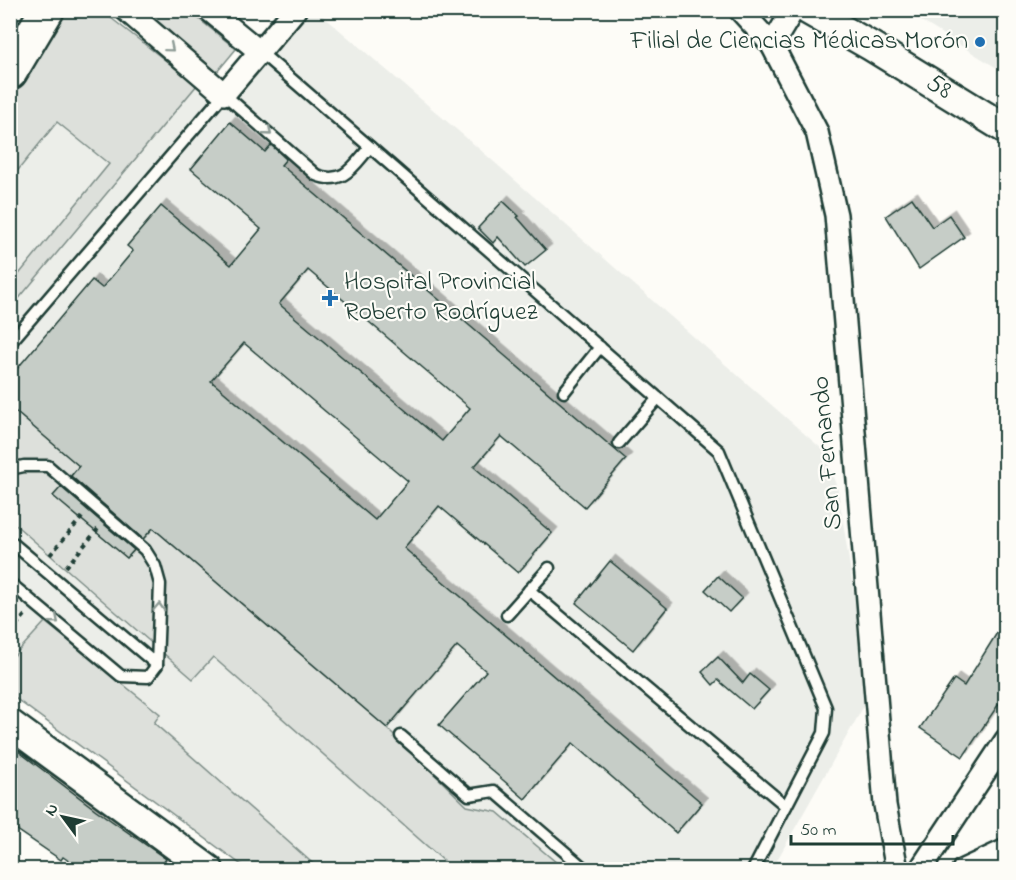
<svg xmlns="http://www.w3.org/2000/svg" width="1016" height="880" viewBox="0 0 1016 880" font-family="'Indie Flower',sans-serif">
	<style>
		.built { fill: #eceee9 }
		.green { fill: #dde0db; stroke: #7e8e88; stroke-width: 1.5 }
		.building { fill: #c6cdc7; stroke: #1f3d34; stroke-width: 1.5; fill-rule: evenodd; filter: url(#shadow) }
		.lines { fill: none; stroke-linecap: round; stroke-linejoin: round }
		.lane-casing { stroke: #1f3d34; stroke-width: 15 }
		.street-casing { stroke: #1f3d34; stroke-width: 26 }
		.secondary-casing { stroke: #1f3d34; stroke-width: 33 }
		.primary-casing { stroke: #1f3d34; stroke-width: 38 }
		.path { stroke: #1f3d34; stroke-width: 4; stroke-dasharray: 4.5 4.5; stroke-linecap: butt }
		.lane { stroke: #fdfcf7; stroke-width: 10 }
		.street { stroke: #fdfcf7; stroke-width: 21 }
		.secondary { stroke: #fdfcf7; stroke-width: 28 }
		.primary { stroke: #fdfcf7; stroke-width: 33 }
		.oneway { stroke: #8e9c96 }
		.poi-dot { fill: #1f6fb2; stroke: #fdfcf7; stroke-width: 2 }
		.labels { text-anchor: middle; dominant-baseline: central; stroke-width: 4.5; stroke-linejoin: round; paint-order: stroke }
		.poi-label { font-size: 26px; fill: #1f3d34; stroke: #fdfcf7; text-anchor: end }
		.street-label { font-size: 26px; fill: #1f3d34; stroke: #fdfcf7 }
	</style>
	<defs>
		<filter id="shadow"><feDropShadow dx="5.5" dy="-5.5" stdDeviation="0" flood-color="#0004"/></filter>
	</defs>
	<rect width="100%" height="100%" fill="#fdfcf7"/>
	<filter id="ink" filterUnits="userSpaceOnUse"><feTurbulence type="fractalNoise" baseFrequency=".0167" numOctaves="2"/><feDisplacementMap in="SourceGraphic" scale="12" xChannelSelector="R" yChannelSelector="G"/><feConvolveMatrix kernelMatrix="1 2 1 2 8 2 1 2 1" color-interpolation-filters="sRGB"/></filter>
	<g filter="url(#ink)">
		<g class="built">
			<polygon points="316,10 477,147 823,450 838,490 870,695 772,869 251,870 11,694 11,99 102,11 212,97 284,11"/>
			<polygon points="905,11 1005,11 1005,73"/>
		</g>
		<g class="green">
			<polygon points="61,11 102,11 197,85 11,308 11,284 109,164 57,122 11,179 11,99"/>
			<polygon points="145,11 189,11 236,49 217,72"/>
			<polygon points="10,407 79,466 54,496 127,558 153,528 387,728 467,806 497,812 564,869 453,869 213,657 193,679 11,521"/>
			<polygon points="45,622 160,714 154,723 319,869 247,869 11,695 11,659"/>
		</g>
		<g class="building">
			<path d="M230,122L265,152L271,145L286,159L281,165L626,459L585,507L501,436L474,467L552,533L518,573L439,506L404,548L702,803L676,833L573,743L525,799L439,725L486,671L457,646L387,728L153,528L143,539L71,476L79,466L10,407V377L92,280L102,288L133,251L127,246L161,206L231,265L261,229L191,169ZM308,270L470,408L442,441L279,304ZM244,343L408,481L375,520L211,381Z"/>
			<polygon points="912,198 932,227 949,215 964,237 919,269 886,216"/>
			<polygon points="503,201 519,216 517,217 546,250 525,267 498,237 493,243 478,228"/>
			<polygon points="61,487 134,550 127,558 53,496"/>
			<polygon points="610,561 667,608 633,650 576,603"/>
			<polygon points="718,576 742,598 729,612 705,590"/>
			<polygon points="1005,620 1005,706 1000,702 963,757 920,728 954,679 964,686"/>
			<polygon points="718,657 743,683 750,674 769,690 752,709 718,680 713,685 702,672"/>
			<polygon points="10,745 96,810 166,859 159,870 82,870 63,857 61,860 10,825"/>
		</g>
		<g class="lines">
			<g class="lane-casing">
				<g id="lane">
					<polyline points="370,147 719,451 826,708 824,733 753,870"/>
					<path d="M10,343L224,94L316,175C344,186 354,165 370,147L260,52"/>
					<polyline points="564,392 600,347"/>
					<polyline points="619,443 658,398"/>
					<polyline points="10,469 24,466 48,466 145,550 155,566 160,584 157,665"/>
					<polyline points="10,541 157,665 148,677 121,676 10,583"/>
					<polyline points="529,590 786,806"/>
					<polyline points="507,615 549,568"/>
					<polyline points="401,736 469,795 494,791 586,870"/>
				</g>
			</g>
			<g class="street-casing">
				<g id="street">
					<polyline points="126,10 224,94 295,10"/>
					<polyline points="209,10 260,52"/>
					<polyline points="740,10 772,45 817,132 836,215 885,805 897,870"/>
					<polyline points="772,45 793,10"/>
					<polyline points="920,870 1006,740"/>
					<polyline points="963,870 1006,850"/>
				</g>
			</g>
			<g class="secondary-casing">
				<g id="secondary">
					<path id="s1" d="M808,10L871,46L1006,129"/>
					<polyline points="10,724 209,870"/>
				</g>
			</g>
			<g class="primary-casing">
				<polyline id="primary" points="10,72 47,10"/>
			</g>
			<g class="path">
				<polyline points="50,555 84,515"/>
				<polyline points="66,567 98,529"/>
				<polyline points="10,632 26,614"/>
			</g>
			<use href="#lane" class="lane"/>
			<use href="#street" class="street"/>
			<use href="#secondary" class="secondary"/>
			<use href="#primary" class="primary"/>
		</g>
		<defs><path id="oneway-chevron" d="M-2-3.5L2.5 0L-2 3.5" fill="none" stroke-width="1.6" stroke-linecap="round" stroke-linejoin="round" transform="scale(1.5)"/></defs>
		<g class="oneway">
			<use href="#oneway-chevron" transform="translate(170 48) rotate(40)"/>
			<use href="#oneway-chevron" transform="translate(268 132) rotate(41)"/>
			<use href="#oneway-chevron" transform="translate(159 607) rotate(-88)"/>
			<use href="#oneway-chevron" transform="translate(55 620) rotate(40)"/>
		</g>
	</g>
	<g class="poi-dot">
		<circle cx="980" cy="42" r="6"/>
		<path d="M327 289h6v6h6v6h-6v6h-6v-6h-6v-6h6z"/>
	</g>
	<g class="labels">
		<g class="poi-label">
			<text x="968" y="42">Filial de Ciencias Médicas Morón</text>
			<text x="344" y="283" text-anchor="start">Hospital Provincial<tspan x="344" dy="30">Roberto Rodríguez</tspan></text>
		</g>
		<g class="street-label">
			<text stroke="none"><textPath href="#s1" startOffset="152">58</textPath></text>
			<text transform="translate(828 453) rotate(-95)">San Fernando</text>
		</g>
	</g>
	<rect width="1016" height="880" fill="none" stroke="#fdfcf7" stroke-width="36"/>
	<rect x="18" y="18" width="980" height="844" fill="none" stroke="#1f3d34" stroke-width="2" filter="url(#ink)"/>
	<g transform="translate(63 817) rotate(303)" stroke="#fdfcf7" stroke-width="4.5" paint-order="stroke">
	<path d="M0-4.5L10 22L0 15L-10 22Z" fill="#1f3d34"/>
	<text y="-9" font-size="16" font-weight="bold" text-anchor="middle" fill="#1f3d34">N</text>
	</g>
	<path d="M791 835v9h162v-9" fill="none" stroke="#1f3d34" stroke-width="3"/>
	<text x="800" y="835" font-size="18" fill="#1f3d34" stroke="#fdfcf7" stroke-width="4.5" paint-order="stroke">50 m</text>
</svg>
